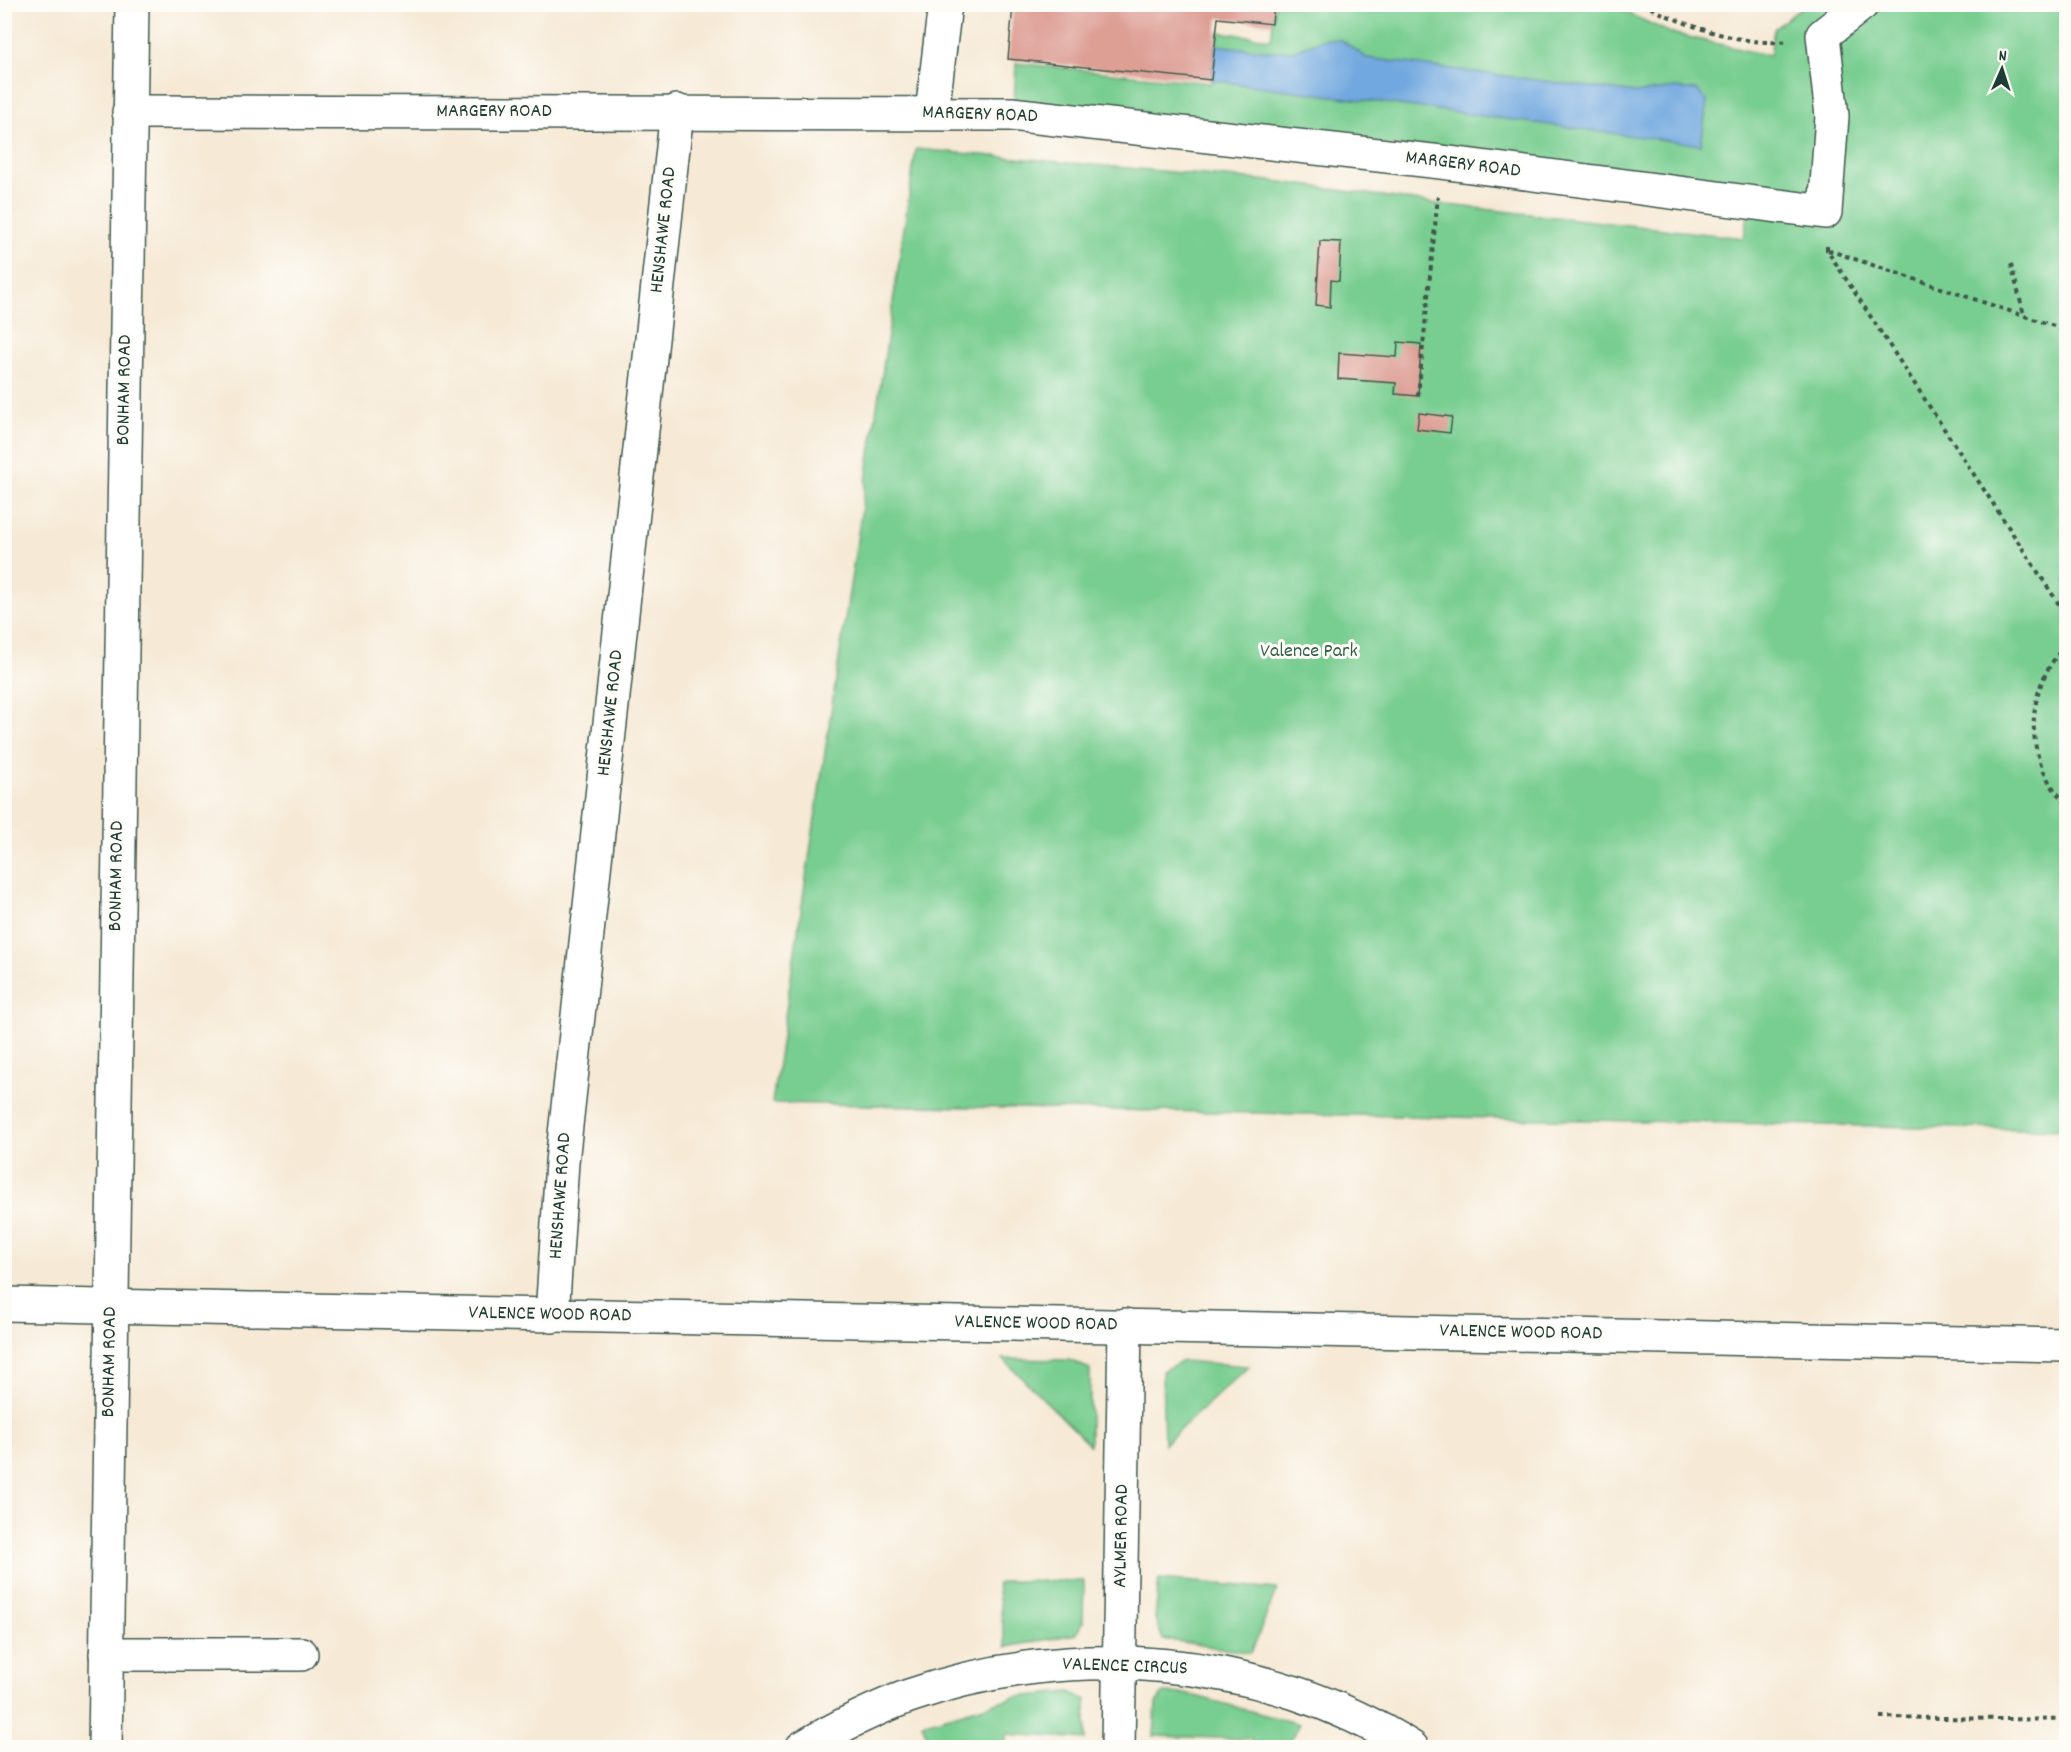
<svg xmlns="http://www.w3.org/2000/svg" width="2071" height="1752" viewBox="0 0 2071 1752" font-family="Dekko,sans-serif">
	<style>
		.green { fill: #78cd90; stroke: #4c8562; stroke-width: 1.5 }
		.water { fill: #71a8df; stroke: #48728a; stroke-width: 1.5 }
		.building { fill: #dd9e94 }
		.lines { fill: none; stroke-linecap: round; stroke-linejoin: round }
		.minor-casing { stroke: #3f574c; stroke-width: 36 }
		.path { stroke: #3f574c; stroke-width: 4; stroke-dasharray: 4.5 4.5; stroke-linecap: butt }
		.minor { stroke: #fff; stroke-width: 33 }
		.labels { text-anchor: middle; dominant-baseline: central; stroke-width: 6; stroke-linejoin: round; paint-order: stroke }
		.street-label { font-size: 20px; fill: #1f3d34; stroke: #fdfcf7 }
		.park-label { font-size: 20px; fill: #35614b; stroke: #fdfcf7 }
	</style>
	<rect width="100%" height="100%" fill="#fdfcf7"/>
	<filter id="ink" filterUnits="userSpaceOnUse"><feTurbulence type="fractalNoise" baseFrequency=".0167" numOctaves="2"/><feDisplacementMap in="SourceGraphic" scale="12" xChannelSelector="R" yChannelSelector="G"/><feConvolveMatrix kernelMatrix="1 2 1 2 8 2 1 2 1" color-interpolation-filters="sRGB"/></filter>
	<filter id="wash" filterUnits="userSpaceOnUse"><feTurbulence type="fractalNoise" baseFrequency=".008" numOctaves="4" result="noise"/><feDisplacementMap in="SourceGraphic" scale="24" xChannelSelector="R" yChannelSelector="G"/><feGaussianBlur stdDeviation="1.35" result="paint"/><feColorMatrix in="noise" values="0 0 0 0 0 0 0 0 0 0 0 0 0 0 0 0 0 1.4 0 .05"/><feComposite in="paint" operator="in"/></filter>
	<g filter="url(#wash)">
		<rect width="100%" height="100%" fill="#f6e9d5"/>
		<g class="green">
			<polygon points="1275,5 1610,5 1671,33 1770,56 1774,29 1805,5 2066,5 2066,1130 772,1103 916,149 1282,182 1439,204 1744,238 1752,187 1014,102 1016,63 1211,83 1219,32 1271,39"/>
			<polygon points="1003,1359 1069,1360 1090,1369 1090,1445"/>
			<polygon points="1183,1361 1249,1366 1164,1444 1162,1371"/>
			<polygon points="1159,1579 1277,1589 1251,1653 1163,1639 1155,1619"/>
			<polygon points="1007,1581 1084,1581 1083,1622 1076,1634 1006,1647 997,1584"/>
			<polygon points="1070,1692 1086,1700 1086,1739 1006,1734 1006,1747 932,1747 922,1724 1015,1697"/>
			<polygon points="1163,1693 1188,1694 1299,1724 1287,1747 1252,1747 1251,1739 1154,1736 1156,1703"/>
		</g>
		<polygon class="water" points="1325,39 1341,40 1367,58 1636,93 1675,88 1697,90 1707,101 1701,145 1211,80 1215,45 1269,51 1292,51"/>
		<g id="blocks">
			<g class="building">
				<polygon points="1009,4 1274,4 1272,24 1218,18 1211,80 1008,59 1013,6"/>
				<polygon points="1320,241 1341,242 1339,281 1331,280 1330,307 1316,305"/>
				<polygon points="1398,342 1421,344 1418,396 1395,394 1396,383 1338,379 1339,353 1397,357"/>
				<polygon points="1419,413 1452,417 1450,433 1417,429"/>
			</g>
		</g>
	</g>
	<g filter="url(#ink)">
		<use href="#blocks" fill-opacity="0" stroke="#3f574c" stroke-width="1.5"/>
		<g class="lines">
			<g class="minor-casing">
				<g id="minor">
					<polyline points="129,112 1011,114 1441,162 1825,212 1832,116 1823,35 1862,4"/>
					<polyline points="932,113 945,4"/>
					<polyline points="4,1304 2066,1345"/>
					<polyline points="552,1316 562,1162 677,111"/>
					<polyline points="106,1654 301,1654"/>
					<polyline points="105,1748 132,4"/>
					<path d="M802,1748C836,1728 871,1710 909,1696C1071,1639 1265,1655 1412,1748"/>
					<polyline points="1118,1748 1125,1325"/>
				</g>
			</g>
			<g class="path">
				<path d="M1643,4C1680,24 1747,48 1789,41"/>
				<polyline points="1827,246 1827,250 2066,615"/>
				<polyline points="1828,250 2066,330"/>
				<polyline points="2011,264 2024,315"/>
				<polyline points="1418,396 1438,196"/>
				<path d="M2066,645C2024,688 2022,760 2066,803"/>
				<polyline points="1880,1717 2066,1720"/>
			</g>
			<use href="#minor" class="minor"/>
		</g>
	</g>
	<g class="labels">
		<g class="street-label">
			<text x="494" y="112">MARGERY ROAD</text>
			<text transform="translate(980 115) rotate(2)">MARGERY ROAD</text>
			<text transform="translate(1463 165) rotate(7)">MARGERY ROAD</text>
			<text transform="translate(664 230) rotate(-84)">HENSHAWE ROAD</text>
			<text transform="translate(125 390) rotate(-89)">BONHAM ROAD</text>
			<text transform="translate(611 713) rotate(-84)">HENSHAWE ROAD</text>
			<text transform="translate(117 876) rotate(-89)">BONHAM ROAD</text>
			<text transform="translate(561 1196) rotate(-86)">HENSHAWE ROAD</text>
			<text transform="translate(550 1315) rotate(1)">VALENCE WOOD ROAD</text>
			<text transform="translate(1036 1324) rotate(1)">VALENCE WOOD ROAD</text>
			<text transform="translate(1521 1333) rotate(1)">VALENCE WOOD ROAD</text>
			<text transform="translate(110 1362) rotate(-89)">BONHAM ROAD</text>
			<text transform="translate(1122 1536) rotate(-89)">AYLMER ROAD</text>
			<text transform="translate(1125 1667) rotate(2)">VALENCE CIRCUS</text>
		</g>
		<g class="park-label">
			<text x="1309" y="652">Valence Park</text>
		</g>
	</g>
	<rect width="2071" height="1752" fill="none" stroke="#fdfcf7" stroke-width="24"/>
	<g transform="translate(2002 69) rotate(3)" stroke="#fdfcf7" stroke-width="4.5" paint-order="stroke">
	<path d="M0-4.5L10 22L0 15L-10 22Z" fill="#1f3d34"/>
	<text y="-9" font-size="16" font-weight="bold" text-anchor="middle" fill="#1f3d34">N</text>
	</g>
</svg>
